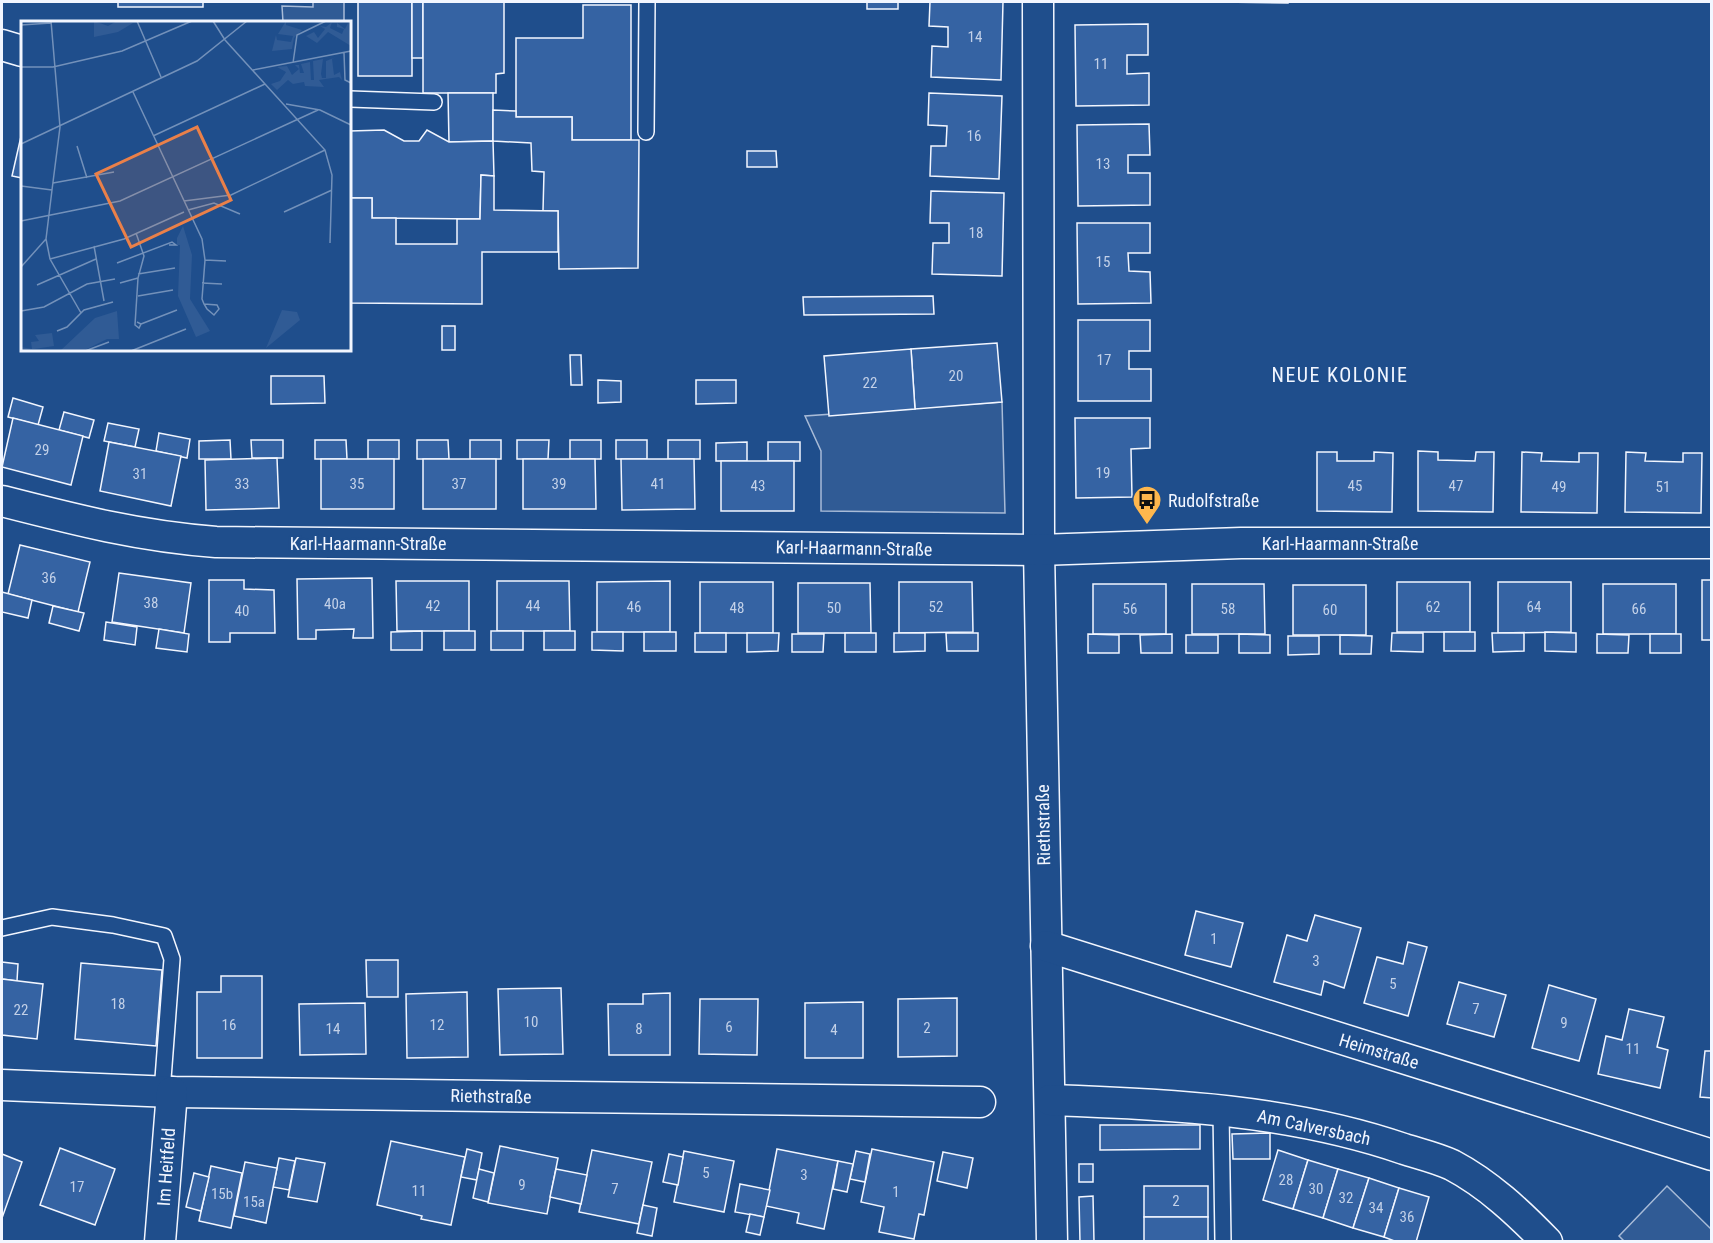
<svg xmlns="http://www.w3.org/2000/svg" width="1713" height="1243" viewBox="0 0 1713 1243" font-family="'Roboto Condensed',sans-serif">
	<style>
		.built { fill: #305b95; stroke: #a8bbd7; stroke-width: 1.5 }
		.building { fill: #3563a3; stroke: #f2f6ff; stroke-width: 1.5 }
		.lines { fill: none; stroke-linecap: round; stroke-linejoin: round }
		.service-casing { stroke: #f2f6ff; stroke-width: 18 }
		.minor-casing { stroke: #f2f6ff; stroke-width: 33 }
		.service { stroke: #1f4e8c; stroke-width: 15 }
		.minor { stroke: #1f4e8c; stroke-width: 30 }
		.labels { text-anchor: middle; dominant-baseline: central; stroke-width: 4.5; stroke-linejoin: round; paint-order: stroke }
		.number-label { font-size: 15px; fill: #c3d1e8 }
		.poi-label { font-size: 18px; fill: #f2f6ff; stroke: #1f4e8c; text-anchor: start }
		.street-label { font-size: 18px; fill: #f2f6ff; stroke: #1f4e8c }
		.neighbourhood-label { font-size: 20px; letter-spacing: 1.5px; fill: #f2f6ff; stroke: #1f4e8c }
		.inset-road { fill: none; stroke: #7391ba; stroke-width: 1.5 }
		.view { fill: #ea8049; fill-opacity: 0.15; stroke: #ea8049; stroke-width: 3 }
		.inset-edge { fill: none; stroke: #f2f6ff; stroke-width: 3 }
	</style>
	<rect width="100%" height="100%" fill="#1f4e8c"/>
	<g class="built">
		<polygon points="313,2 344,2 344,22 283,22 282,6 313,7"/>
		<polygon points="1002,402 1005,513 821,511 821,451 805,416"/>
		<polygon points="1667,1186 1711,1229 1711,1241 1624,1241 1619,1236"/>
	</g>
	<g class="building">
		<rect x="118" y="2" width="85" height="5"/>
		<rect x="358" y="2" width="54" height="74"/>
		<rect x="412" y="2" width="11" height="56"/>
		<polygon points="423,2 504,2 504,73 496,74 496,93 423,93"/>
		<rect x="867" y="2" width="31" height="7"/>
		<polygon points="930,2 1003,2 1001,80 931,77 932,46 948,47 948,27 929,26"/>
		<polygon points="1220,2 1288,2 1288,3"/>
		<polygon points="583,5 631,5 631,140 572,140 572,117 516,117 516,38 583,38"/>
		<polygon points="1148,24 1148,55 1127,55 1127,74 1149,73 1149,105 1076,106 1075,25"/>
		<polygon points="448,93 493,93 493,141 449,142"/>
		<polygon points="929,93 1002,96 999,179 930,176 931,146 946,146 947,126 928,125"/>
		<polygon points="493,110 516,111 516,117 572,117 572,140 639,140 638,268 559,269 558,211 543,211 544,172 532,171 531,143 493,141"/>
		<polygon points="1149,124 1150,155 1128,155 1128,173 1150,173 1150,205 1078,206 1077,125"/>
		<polygon points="384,130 404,141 419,141 427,130 449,142 493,141 494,176 481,175 480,219 372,218 372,198 350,198 350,131"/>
		<polygon points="22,132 22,178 12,176"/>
		<polygon points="747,151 776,151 777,167 747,167"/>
		<polygon points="481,175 494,176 494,210 558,211 558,252 482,252 482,304 350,303 350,198 372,198 372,218 396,218 396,244 457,244 457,219 480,219"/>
		<polygon points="931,191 1004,193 1002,276 932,274 933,243 949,243 949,223 930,223"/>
		<polygon points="1077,223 1150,223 1150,253 1128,253 1129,271 1150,272 1151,303 1078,304"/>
		<polygon points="933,296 934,314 804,315 803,297"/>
		<polygon points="1078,320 1150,320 1150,351 1129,351 1129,369 1151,369 1151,401 1078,401"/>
		<rect x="442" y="326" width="13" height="24"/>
		<polygon points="997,343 1002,402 915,409 911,349"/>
		<polygon points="911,349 915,409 829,416 824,356"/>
		<polygon points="570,355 581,355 582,385 571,385"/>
		<polygon points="271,376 324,376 325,403 271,404"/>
		<polygon points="598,380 621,381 621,402 598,403"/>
		<polygon points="696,380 736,380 736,403 696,404"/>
		<polygon points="13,398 43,407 38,425 8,417"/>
		<polygon points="64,412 94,420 89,438 59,430"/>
		<polygon points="13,418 83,436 71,485 2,467"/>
		<polygon points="1075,418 1150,418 1150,448 1131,449 1132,497 1076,498"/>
		<polygon points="108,423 139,429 135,447 104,441"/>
		<polygon points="159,433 190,439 187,458 156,451"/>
		<polygon points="230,440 231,459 199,459 199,441"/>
		<polygon points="251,440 283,440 283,458 252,458"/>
		<polygon points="315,440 346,440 347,459 315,459"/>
		<rect x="368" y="440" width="31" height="19"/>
		<polygon points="417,440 448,440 449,459 417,459"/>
		<rect x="470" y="440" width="31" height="19"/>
		<polygon points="517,440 549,440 548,459 517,459"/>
		<rect x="570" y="440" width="31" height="19"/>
		<rect x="616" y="440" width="31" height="19"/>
		<rect x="668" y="440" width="32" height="19"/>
		<polygon points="109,442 181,456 171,506 100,491"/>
		<polygon points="747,442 747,461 716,461 716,443"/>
		<rect x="768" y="442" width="32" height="19"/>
		<polygon points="1418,451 1438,452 1438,460 1475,461 1476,452 1494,452 1493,512 1418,511"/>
		<polygon points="1317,452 1337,452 1337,461 1374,461 1374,452 1393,453 1392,512 1317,511"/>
		<polygon points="1522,452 1542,453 1541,461 1579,462 1579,453 1598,453 1597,513 1521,512"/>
		<polygon points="1626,452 1646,453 1645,461 1683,462 1683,453 1702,453 1701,513 1625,512"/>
		<polygon points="277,458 279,508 206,510 205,460"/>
		<rect x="321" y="459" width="73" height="50"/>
		<rect x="423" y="459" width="73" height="50"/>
		<polygon points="523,459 595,459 596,509 523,509"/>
		<polygon points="621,459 694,459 695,509 622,510"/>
		<rect x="721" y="461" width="73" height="50"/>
		<polygon points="20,545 90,562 78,612 8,594"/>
		<polygon points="119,573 191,583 184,633 112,622"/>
		<polygon points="372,578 373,638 353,638 354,629 316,630 316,639 298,639 297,579"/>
		<polygon points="209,580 244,580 244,589 274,590 275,633 230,633 230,642 209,642"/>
		<rect x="1702" y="580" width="10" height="60"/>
		<polygon points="396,581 469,581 469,631 397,631"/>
		<polygon points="497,581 569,581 570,631 497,631"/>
		<polygon points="670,581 670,632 597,632 597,582"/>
		<rect x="700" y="582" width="73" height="51"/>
		<polygon points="899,582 972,582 973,632 899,633"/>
		<rect x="1397" y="582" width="73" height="50"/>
		<polygon points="1498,582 1571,582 1571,632 1498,633"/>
		<polygon points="798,583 870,583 871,633 798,633"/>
		<rect x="1093" y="584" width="73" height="50"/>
		<polygon points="1192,584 1264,584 1265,634 1192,634"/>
		<rect x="1603" y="584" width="73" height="50"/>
		<rect x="1293" y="585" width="73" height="50"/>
		<polygon points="2,592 32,600 28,618 2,612"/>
		<polygon points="53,606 84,613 79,631 49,623"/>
		<polygon points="106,622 137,627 135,645 104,640"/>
		<polygon points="159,629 189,634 187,652 156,648"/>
		<polygon points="422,631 422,650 391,650 391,632"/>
		<rect x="444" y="631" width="31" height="19"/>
		<rect x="491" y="631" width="32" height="19"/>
		<rect x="544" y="631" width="31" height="19"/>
		<polygon points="592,632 623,632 623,651 592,650"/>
		<rect x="644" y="632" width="32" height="19"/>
		<rect x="1444" y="632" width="31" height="19"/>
		<polygon points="1545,632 1576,633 1576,652 1545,651"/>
		<rect x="695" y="633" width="31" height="19"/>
		<polygon points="747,633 779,633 778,651 747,652"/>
		<rect x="845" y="633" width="31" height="19"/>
		<polygon points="894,633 925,633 925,651 894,652"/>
		<polygon points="946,633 978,633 978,651 947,651"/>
		<polygon points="1392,633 1423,633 1423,652 1391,651"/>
		<polygon points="1492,633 1524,633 1524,651 1493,652"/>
		<polygon points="792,634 824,634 823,652 792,652"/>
		<polygon points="1088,634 1119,635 1119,653 1088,653"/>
		<polygon points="1172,634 1172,653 1141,653 1140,635"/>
		<polygon points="1239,634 1270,635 1270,653 1239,653"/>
		<polygon points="1597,634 1629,635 1628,653 1597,653"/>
		<rect x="1650" y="634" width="31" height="19"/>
		<rect x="1186" y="635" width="32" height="18"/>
		<polygon points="1340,635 1372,636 1371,654 1340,654"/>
		<polygon points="1288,636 1319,636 1319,654 1288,655"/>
		<polygon points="1196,911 1243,923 1231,967 1185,955"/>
		<polygon points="1315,915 1361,928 1344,988 1324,981 1321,995 1274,982 1287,935 1307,941"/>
		<polygon points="1408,942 1427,947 1408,1016 1364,1003 1377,957 1403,964"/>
		<polygon points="366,960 398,960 398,997 367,997"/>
		<polygon points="2,962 18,964 17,981 2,979"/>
		<polygon points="81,963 162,970 156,1046 75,1039"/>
		<polygon points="221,976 262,976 262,1058 197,1058 197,992 221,992"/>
		<polygon points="2,979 43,984 37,1039 2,1035"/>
		<polygon points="1459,982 1506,995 1494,1037 1447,1024"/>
		<polygon points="1549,985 1596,999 1579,1061 1532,1048"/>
		<polygon points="561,988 563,1054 500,1055 498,989"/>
		<polygon points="467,992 468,1057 407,1058 406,994"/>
		<polygon points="670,993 670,1055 609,1055 608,1004 643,1004 643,994"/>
		<polygon points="957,998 957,1056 898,1057 898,999"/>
		<polygon points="700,999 758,999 757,1055 699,1054"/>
		<polygon points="863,1002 863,1058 805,1058 805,1003"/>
		<polygon points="365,1003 366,1054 300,1055 299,1004"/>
		<polygon points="1629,1009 1664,1017 1657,1047 1668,1050 1660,1088 1598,1074 1606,1036 1622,1040"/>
		<polygon points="1705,1051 1712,1051 1712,1098 1700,1097"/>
		<polygon points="1100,1125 1200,1125 1200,1149 1100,1150"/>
		<polygon points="1270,1133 1270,1159 1233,1159 1232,1134"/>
		<polygon points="391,1141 465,1157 451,1225 421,1219 422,1216 377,1205"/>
		<polygon points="500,1146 558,1158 547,1214 488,1203"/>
		<polygon points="60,1148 115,1169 95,1225 40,1205"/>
		<polygon points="467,1149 482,1153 477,1180 461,1177"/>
		<polygon points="777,1149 838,1161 824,1229 797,1223 799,1213 766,1206"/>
		<polygon points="872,1149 934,1162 924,1215 919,1214 914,1239 879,1232 884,1207 861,1202"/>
		<polygon points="592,1150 652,1162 639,1224 579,1212"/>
		<polygon points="1278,1150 1308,1160 1293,1209 1263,1200"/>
		<polygon points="684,1151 734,1161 724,1212 674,1202"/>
		<polygon points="856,1151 870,1154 865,1182 850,1179"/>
		<polygon points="943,1152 973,1158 967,1188 937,1181"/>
		<polygon points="2,1154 22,1162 2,1218"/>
		<polygon points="669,1154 683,1157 678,1185 663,1182"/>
		<polygon points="279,1158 295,1161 289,1190 273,1187"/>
		<polygon points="296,1158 325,1163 317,1202 288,1197"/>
		<polygon points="1308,1160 1338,1169 1323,1218 1293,1209"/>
		<polygon points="838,1161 853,1164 847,1192 833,1189"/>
		<polygon points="245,1162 277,1168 266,1223 234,1216"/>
		<rect x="1079" y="1164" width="14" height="18"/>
		<polygon points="211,1166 242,1173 231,1228 199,1221"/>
		<polygon points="479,1169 494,1173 488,1202 473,1198"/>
		<polygon points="556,1169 587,1175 581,1204 550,1197"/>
		<polygon points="1338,1169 1369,1178 1353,1228 1323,1218"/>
		<polygon points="194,1173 209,1177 201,1211 186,1207"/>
		<polygon points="1369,1178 1399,1188 1384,1237 1353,1228"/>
		<polygon points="740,1184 770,1190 764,1217 735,1212"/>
		<rect x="1144" y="1186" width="64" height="31"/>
		<polygon points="1399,1188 1429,1197 1416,1242 1397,1242 1384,1237"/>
		<polygon points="1093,1196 1094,1242 1080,1242 1079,1197"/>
		<polygon points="643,1205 657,1208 652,1236 637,1233"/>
		<polygon points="750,1214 764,1217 760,1235 746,1232"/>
		<rect x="1144" y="1217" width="64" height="25"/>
	</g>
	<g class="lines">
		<g class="service-casing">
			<g id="service">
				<polyline points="350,99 434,102"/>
				<polyline points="646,132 647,2"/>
				<polyline points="2,928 52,917 113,925 164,936 172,959 162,1092"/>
				<polyline points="1221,1111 1223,1242"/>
			</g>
		</g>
		<g class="minor-casing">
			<g id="minor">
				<polyline points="1038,2 1039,550 1052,1242"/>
				<polyline points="2,45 22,51"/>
				<path d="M2,501C76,520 138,536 216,542L1039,550L1241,543H1712"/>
				<polyline points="1046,946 1712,1155"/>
				<polyline points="2,1085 172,1092 980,1102"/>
				<path d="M1050,1100C1169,1104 1291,1110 1404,1149C1420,1154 1437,1158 1452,1165C1488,1184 1519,1213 1547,1242"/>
				<polyline points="160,1242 172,1092"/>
			</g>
		</g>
		<use href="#service" class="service"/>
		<use href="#minor" class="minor"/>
	</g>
	<defs>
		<g id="bus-pin" transform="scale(1.5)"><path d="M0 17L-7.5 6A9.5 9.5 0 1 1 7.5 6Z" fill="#ffb74d" stroke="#1f4e8c"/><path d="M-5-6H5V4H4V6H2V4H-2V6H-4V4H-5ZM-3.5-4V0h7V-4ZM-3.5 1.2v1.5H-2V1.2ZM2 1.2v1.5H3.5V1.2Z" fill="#111"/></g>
	</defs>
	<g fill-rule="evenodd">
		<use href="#bus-pin" x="1147" y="500"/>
	</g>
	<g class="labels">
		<g class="number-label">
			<text x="975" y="37">14</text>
			<text x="1101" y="64">11</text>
			<text x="974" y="136">16</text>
			<text x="1103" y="164">13</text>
			<text x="976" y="233">18</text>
			<text x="1103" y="262">15</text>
			<text x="1104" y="360">17</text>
			<text x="956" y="376">20</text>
			<text x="870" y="383">22</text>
			<text x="42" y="450">29</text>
			<text x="1103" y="473">19</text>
			<text x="140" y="474">31</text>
			<text x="242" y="484">33</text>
			<text x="357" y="484">35</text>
			<text x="459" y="484">37</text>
			<text x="559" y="484">39</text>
			<text x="658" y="484">41</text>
			<text x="758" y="486">43</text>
			<text x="1355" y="486">45</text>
			<text x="1456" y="486">47</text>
			<text x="1559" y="487">49</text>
			<text x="1663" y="487">51</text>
			<text x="49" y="578">36</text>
			<text x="151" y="603">38</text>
			<text x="335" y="604">40a</text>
			<text x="433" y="606">42</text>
			<text x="533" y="606">44</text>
			<text x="634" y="607">46</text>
			<text x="936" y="607">52</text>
			<text x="1433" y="607">62</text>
			<text x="1534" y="607">64</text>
			<text x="737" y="608">48</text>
			<text x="834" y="608">50</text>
			<text x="1130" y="609">56</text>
			<text x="1228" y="609">58</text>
			<text x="1639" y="609">66</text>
			<text x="1330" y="610">60</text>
			<text x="242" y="611">40</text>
			<text x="1214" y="939">1</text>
			<text x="1316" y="961">3</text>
			<text x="1393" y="984">5</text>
			<text x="118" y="1004">18</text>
			<text x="1476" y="1009">7</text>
			<text x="21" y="1010">22</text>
			<text x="531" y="1022">10</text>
			<text x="1564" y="1023">9</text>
			<text x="229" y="1025">16</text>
			<text x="437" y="1025">12</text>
			<text x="729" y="1027">6</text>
			<text x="927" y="1028">2</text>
			<text x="333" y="1029">14</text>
			<text x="639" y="1029">8</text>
			<text x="834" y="1030">4</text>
			<text x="1633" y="1049">11</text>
			<text x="706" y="1173">5</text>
			<text x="804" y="1175">3</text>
			<text x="1286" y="1180">28</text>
			<text x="522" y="1185">9</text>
			<text x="77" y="1187">17</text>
			<text x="615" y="1189">7</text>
			<text x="1316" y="1189">30</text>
			<text x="419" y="1191">11</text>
			<text x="896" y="1192">1</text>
			<text x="222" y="1194">15b</text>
			<text x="1346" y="1198">32</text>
			<text x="1176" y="1201">2</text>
			<text x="254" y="1202">15a</text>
			<text x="1376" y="1208">34</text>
			<text x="1407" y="1217">36</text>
		</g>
		<g class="poi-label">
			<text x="1168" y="500">Rudolfstraße</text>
		</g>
		<g class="street-label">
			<text x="368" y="543">Karl-Haarmann-Straße</text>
			<text x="1340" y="543">Karl-Haarmann-Straße</text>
			<text transform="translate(854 548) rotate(1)">Karl-Haarmann-Straße</text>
			<text transform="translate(1043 825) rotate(-91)">Riethstraße</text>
			<text transform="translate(1379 1051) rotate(17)">Heimstraße</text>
			<text transform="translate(491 1096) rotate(1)">Riethstraße</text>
			<text transform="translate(1314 1127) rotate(12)">Am Calversbach</text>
			<text transform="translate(166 1167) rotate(-86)">Im Heitfeld</text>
		</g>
		<g class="neighbourhood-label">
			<text x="1340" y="375">NEUE KOLONIE</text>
		</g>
	</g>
	<g transform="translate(21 21)">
		<rect width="330" height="330" fill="#1f4e8c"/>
		<path d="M73,0L87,5L96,0L112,2L97,11L73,16ZM265,0V4L281,9L273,17L271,28L251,30L255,14L256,19L270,21L272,15L257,13ZM328,0L330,25L307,11L296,22L285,15L293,11L297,17L304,8L299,5L305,6L311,1L309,7L321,13L323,8L316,6V2L324,8ZM315,36L311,38L313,54L319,51L321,59L318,56L298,59L303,66L284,65L283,61L272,63L267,59L256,69L250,63L259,60L265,51L256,46L266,45L271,54L278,48L274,44H278L279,52H283L280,43L289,41L290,59H293L292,40L302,38L300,53L301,57H305V40ZM162,205L171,234L169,278L189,310L175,316L157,275L159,224H156V217ZM261,289L276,291L279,299L245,327ZM96,290L98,318H86L62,330H39L74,297ZM31,312L33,325L0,330V326L11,328L10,321L18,320L14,314Z" fill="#305b95"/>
		<path class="inset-road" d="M116,0L140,56M192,0L204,19L304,129L311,154L309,222M0,4L30,2M323,32L324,59L330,62M272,42L276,14L305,0M0,46H32L101,30L171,0M232,49L330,30M112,71L181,218L184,239L181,278L183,283L186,288L193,294L198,288L196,284L183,283M265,83L299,89L330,104M132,115L244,63M0,123L176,40L226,0M56,125L66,157M32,162L93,151M0,165L31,169M163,180L210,174L304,129M167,189L193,182L219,193M263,191L311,169M0,200L99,180L297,89M115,212L123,235L117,257L114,304L118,307L120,303L116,301M25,218L29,238L60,292M73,225L83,280M29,238L103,218L163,191M184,239L205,240M96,242L151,221L155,224H148M0,246L25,218L31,169L39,106L30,0M117,253L154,247M99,262L117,257M181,262L201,263M16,264L75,238M117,275L152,269M0,290L23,286L66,263L94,258M120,303L156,289M36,310L46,306L63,289L92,281M64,330L88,321M110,330L165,308"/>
		<path class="view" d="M176,106L210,179L110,226L75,153Z"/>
		<rect width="330" height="330" class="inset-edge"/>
	</g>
	<rect width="1713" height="1243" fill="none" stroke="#f2f6ff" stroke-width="6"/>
</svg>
